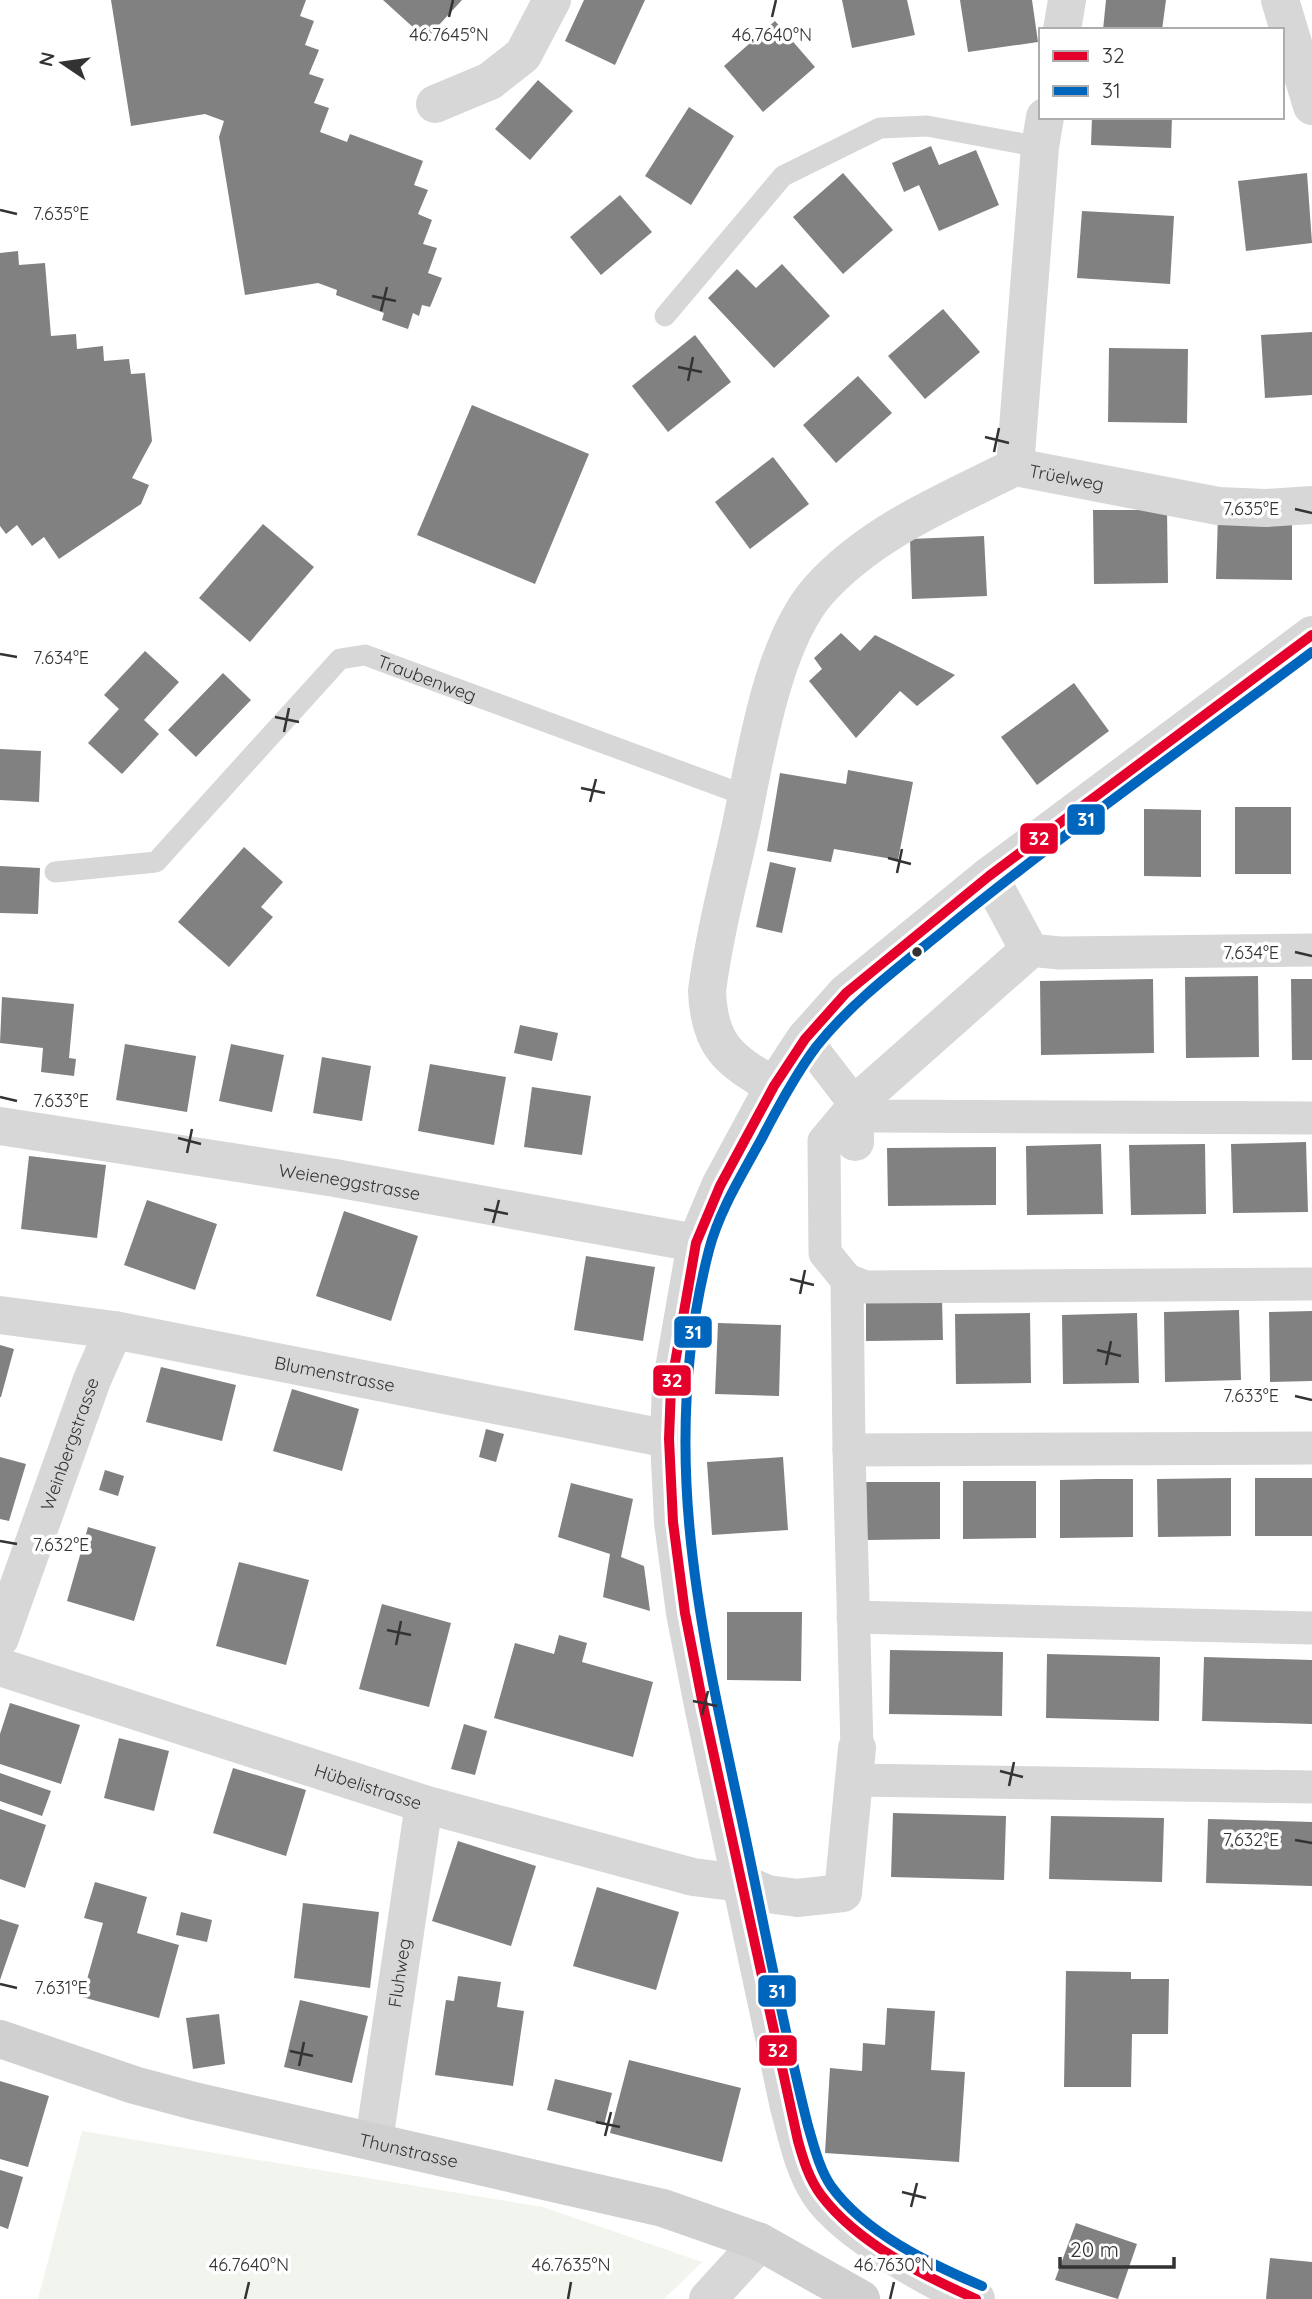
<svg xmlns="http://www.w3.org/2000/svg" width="1312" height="2299" viewBox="0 0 1312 2299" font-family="Quicksand,sans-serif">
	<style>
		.green { fill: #f1f5ed }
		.building { fill: #818181 }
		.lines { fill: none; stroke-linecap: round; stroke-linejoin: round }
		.service { stroke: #d7d7d7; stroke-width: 21 }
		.pedestrian { stroke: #d7d7d7; stroke-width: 33 }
		.minor { stroke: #d7d7d7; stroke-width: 38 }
		.tertiary { stroke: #d7d7d7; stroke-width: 38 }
		.secondary { stroke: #d0d0d0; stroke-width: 38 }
		.bus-1-casing { stroke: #fff; stroke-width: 16 }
		.bus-2-casing { stroke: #fff; stroke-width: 16 }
		.bus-1 { stroke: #e4002b; stroke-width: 10 }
		.bus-2 { stroke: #0065bd; stroke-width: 10 }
		.ticks { fill: none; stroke: #333; stroke-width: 2.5 }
		.bus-dot { fill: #333; stroke: #fff; stroke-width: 2.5 }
		.labels { text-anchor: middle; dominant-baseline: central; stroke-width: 7; stroke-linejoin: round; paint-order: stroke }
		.street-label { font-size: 18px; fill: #333; stroke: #fff }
		.ticks-label { font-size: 18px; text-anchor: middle; fill: #333; stroke: #fff; stroke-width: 7; stroke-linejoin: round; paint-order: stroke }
		.line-badge { stroke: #fff; stroke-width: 2.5 }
		.badge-label { font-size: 19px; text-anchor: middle; font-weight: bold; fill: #fff }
	</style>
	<rect width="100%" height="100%" fill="#fff"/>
	<polygon class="green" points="82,2131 543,2207 702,2262 664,2299 38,2299"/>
	<g class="building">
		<polygon points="111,0 306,0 300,16 314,21 305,45 319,50 309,74 324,79 314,103 329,108 320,132 347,142 350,134 423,161 414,185 428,190 418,214 432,220 423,244 437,248 428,273 442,278 430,307 422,305 419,316 413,313 408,329 382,320 384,313 336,295 337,290 318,283 245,295 219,137 224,121 205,114 131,126"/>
		<polygon points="383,0 462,0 426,39"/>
		<polygon points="584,0 645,0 615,65 565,41"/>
		<polygon points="842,0 907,0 915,35 852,48"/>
		<polygon points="960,0 1032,0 1038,42 968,52"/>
		<polygon points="1106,0 1166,0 1162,30 1103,30"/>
		<polygon points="775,21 815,67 763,112 724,66"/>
		<polygon points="538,80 573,111 530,160 495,129"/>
		<polygon points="689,107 734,136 691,205 645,176"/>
		<polygon points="1092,117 1172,117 1171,148 1091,145"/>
		<polygon points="931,146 939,165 976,150 999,205 939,231 919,185 904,192 892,163"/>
		<polygon points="843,173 893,230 843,274 793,217"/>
		<polygon points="1307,173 1312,243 1246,251 1238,181"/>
		<polygon points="620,195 652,232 601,275 570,237"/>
		<polygon points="1082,211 1174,216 1170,284 1077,278"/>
		<polygon points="18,251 19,265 45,263 51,336 76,334 77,349 103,346 104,361 129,359 131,374 145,373 152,441 132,478 149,485 141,504 59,559 44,537 32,546 17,525 6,534 0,526 0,253"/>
		<polygon points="782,264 830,316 774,368 708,298 737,269 756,288"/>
		<polygon points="943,309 980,352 925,399 888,356"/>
		<polygon points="1312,332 1312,395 1265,398 1261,335"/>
		<polygon points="695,335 731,382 668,432 632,386"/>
		<polygon points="1109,348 1188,349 1187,423 1108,422"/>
		<polygon points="858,376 892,413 836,463 803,425"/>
		<polygon points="472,405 589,454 535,584 417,535"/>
		<polygon points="773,457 809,504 750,549 715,502"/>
		<polygon points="1093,510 1167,510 1168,583 1094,584"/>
		<polygon points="1218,516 1292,518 1292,580 1216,579"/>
		<polygon points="263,524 314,567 250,642 199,598"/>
		<polygon points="984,536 987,596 912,599 910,539"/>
		<polygon points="841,633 860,651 875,635 955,675 917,706 900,691 856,738 809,681 822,669 814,658"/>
		<polygon points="145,651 179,682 144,720 159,734 122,774 88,743 119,709 104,695"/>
		<polygon points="223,673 251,700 196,757 168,730"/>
		<polygon points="1074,683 1109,731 1037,785 1001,737"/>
		<polygon points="0,749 41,751 39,802 0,800"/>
		<polygon points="848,770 913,782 898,860 834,849 831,862 767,851 780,773 846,784"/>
		<rect x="1235" y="807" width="56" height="67"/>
		<polygon points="1144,809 1201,810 1201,877 1144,876"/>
		<polygon points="244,847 283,882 261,907 273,917 229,967 178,922"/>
		<polygon points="770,862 796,868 782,933 756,927"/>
		<polygon points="0,866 40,868 38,914 0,913"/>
		<polygon points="1258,976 1259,1057 1186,1058 1185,977"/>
		<polygon points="1153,979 1154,1053 1041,1055 1040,981"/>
		<polygon points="1291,979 1312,979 1312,1060 1292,1060"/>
		<polygon points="2,997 74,1004 69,1058 76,1059 74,1076 41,1072 43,1048 0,1043"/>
		<polygon points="520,1025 558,1033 552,1061 514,1053"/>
		<polygon points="125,1044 196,1056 187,1112 116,1100"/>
		<polygon points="231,1044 284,1055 272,1112 219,1101"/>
		<polygon points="322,1057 371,1066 362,1121 313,1113"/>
		<polygon points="430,1064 506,1077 494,1145 418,1131"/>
		<polygon points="532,1087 591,1096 582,1155 524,1147"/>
		<polygon points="1306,1142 1308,1212 1233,1213 1231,1144"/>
		<polygon points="1101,1144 1103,1214 1027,1215 1026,1146"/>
		<polygon points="1205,1144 1206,1214 1131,1215 1129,1145"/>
		<polygon points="996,1147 996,1205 888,1206 887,1148"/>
		<polygon points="29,1156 106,1165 97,1238 21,1229"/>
		<polygon points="147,1200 217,1224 195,1290 124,1265"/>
		<polygon points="344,1211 418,1236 391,1321 316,1296"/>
		<polygon points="586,1256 655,1267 643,1341 574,1330"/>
		<polygon points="942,1299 943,1340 866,1341 866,1300"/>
		<polygon points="1239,1310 1241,1380 1165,1382 1164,1312"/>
		<polygon points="1312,1311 1312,1381 1270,1382 1269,1312"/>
		<polygon points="1030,1313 1031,1383 956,1384 955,1314"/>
		<polygon points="1137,1313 1139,1383 1063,1384 1062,1315"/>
		<polygon points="718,1323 781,1325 779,1396 715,1394"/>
		<polygon points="0,1345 14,1349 1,1397 0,1397"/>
		<polygon points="161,1367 236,1385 222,1441 146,1422"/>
		<polygon points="292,1389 359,1409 342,1471 273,1451"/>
		<polygon points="486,1429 504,1434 496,1462 479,1457"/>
		<polygon points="0,1457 26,1464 9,1521 0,1519"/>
		<polygon points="783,1457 788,1530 712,1535 707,1462"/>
		<polygon points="105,1470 124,1476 118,1496 99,1490"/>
		<polygon points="1231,1478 1231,1536 1158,1537 1157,1479"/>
		<rect x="1255" y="1478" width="57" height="58"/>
		<polygon points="1096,1479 1133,1479 1133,1537 1060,1538 1060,1480"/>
		<polygon points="963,1481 1036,1481 1036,1538 963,1539"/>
		<polygon points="866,1482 940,1482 940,1539 867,1540"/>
		<polygon points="571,1483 633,1499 621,1557 644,1566 650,1611 603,1597 610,1554 558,1537"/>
		<polygon points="88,1527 156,1547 134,1621 67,1601"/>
		<polygon points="239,1562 309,1580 286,1665 216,1646"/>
		<polygon points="382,1604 451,1623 429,1707 359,1689"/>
		<polygon points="727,1612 802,1612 801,1681 727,1680"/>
		<polygon points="559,1635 587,1643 582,1662 653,1682 633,1757 494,1718 515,1643 554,1654"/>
		<polygon points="890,1650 1003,1652 1002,1716 889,1714"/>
		<polygon points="1047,1654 1160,1657 1159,1721 1046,1718"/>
		<polygon points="1204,1657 1312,1660 1312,1724 1202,1721"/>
		<polygon points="10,1703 80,1725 61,1784 0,1764 0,1734"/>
		<polygon points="464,1724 487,1731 475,1775 451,1769"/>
		<polygon points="119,1738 169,1751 154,1811 104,1798"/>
		<polygon points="233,1768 306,1790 286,1856 213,1833"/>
		<polygon points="0,1773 51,1791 42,1816 0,1801"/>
		<polygon points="0,1809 46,1825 25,1888 0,1879"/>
		<polygon points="893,1813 1006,1816 1004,1880 891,1877"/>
		<polygon points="1051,1816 1164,1818 1162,1882 1049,1879"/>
		<polygon points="1208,1819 1312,1822 1312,1886 1206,1883"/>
		<polygon points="458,1841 536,1866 511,1946 432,1921"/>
		<polygon points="95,1882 147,1897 137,1933 179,1945 159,2018 82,1997 103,1923 84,1918"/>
		<polygon points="597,1887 679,1912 656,1990 573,1966"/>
		<polygon points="303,1903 379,1912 370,1988 294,1978"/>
		<polygon points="181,1912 212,1920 207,1942 176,1935"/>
		<polygon points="0,1919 19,1925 0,1980"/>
		<polygon points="1066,1971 1131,1972 1131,1979 1169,1979 1168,2034 1132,2034 1131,2087 1064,2087"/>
		<polygon points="458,1976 501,1982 497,2007 524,2011 513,2086 435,2075 446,2000 454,2001"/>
		<polygon points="300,2000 368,2016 352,2083 284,2067"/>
		<polygon points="887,2008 935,2011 931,2070 965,2072 959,2162 825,2153 830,2068 862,2071 863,2043 885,2045"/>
		<polygon points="219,2014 225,2064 193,2069 186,2018"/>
		<polygon points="629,2060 741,2088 722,2162 610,2133"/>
		<polygon points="555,2079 612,2093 604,2125 547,2110"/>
		<polygon points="0,2081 49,2096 28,2167 0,2159"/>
		<polygon points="0,2170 23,2177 8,2229 0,2226"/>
		<polygon points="1076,2223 1137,2244 1118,2299 1055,2280"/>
		<polygon points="1270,2258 1312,2262 1312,2299 1266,2299"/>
	</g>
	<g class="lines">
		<g class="service">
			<polyline points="665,316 783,176 880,128 927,126 1040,147"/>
			<path id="s1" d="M55,872L156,862L340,659L365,655L747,796"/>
		</g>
		<g class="pedestrian">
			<polyline points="1029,950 1060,953 1312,950"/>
			<polyline points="805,1039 855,1104 824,1141 825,1253 847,1280 849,1450 1312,1448"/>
			<polyline points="855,1104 875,1116 1312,1118"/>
			<polyline points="847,1280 865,1287 1312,1284"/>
			<polyline points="849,1450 857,1748"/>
			<polyline points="853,1617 1312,1628"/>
			<polyline points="854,1780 1312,1787"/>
		</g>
		<g class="minor">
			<polyline points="1280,0 1312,106"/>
			<polyline points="1062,30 1067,0"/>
			<polyline points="435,104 490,81 523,55 552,0"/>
			<path id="s2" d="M1045,117L1040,147L1015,467L1218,506L1266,508L1312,505"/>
			<path d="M774,1086C729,1060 709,1046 707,991C714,937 728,883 740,830C755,760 771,644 819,590C872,531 946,502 1015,467"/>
			<path id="s3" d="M0,1126L335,1178L696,1243"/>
			<polyline points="855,1142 855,1104 1029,950 989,876"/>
			<path id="s4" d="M0,1315L114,1330L669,1439"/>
			<path id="s5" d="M0,1638L92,1380L114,1330"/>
			<path id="s6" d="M0,1667L424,1804L693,1877L741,1883L768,1894L797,1898L843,1893L857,1748"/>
			<path id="s7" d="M374,2141L424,1804"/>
			<polyline points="708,2299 760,2242"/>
		</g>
		<path class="tertiary" d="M976,2299C933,2282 846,2232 820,2194C803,2169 797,2136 789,2107L704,1710L685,1613L673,1522L669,1439L671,1386L696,1243L720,1186L774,1086L805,1039L846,993L989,876L1312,635"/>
		<path class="secondary" id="s8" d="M0,2039L134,2085L194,2101L663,2208L760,2242L861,2299"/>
		<g class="bus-1-casing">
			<path id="bus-1" d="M976,2299C922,2275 857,2243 821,2195C809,2179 803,2159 798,2141L704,1710L685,1613L673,1522L669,1439L671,1386L696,1243L720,1186L774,1086L805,1039L846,993L989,876L1312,635"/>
		</g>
		<g class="bus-2-casing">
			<path id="bus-2" d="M982,2286C930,2264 865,2233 831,2186C819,2168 814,2146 808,2126C782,2023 763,1919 741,1816C699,1622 658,1447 709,1250C719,1211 743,1173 762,1138C778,1107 795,1075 816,1047C854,999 906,962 953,923C1069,829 1192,742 1312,652"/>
		</g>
		<use href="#bus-1" class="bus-1"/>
		<use href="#bus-2" class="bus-2"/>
	</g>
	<path class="ticks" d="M449,17L453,0M772,17L776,0M0,210L17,214M372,296L396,301M381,311L387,287M678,367L702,372M688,381L693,357M985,437L1009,443M994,452L999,428M1295,509L1312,513M0,654L17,657M275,717L299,722M284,732L289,708M581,788L605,793M590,802L596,779M888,858L911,864M897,873L902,849M1295,952L1312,956M0,1097L17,1101M178,1138L201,1144M187,1153L192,1129M484,1209L508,1214M493,1223L499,1200M790,1279L814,1285M800,1294L805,1270M1097,1350L1121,1356M1106,1365L1111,1341M1295,1396L1312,1400M0,1541L17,1544M387,1630L411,1635M396,1645L401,1621M693,1701L717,1706M702,1715L708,1691M1000,1771L1023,1777M1009,1786L1014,1762M1295,1840L1312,1843M0,1984L17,1988M290,2051L313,2056M299,2066L304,2042M596,2122L620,2127M605,2136L611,2112M902,2192L926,2198M911,2207L917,2183M245,2299L249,2282M568,2299L571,2282M890,2299L894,2282"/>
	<circle class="bus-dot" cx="917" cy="952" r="6"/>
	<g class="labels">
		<g class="street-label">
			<text stroke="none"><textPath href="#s2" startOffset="404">Trüelweg</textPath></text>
			<text stroke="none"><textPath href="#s1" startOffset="467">Traubenweg</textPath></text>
			<text stroke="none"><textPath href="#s3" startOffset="354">Weieneggstrasse</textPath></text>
			<text stroke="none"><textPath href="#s4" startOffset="340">Blumenstrasse</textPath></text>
			<text stroke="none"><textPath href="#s5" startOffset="206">Weinbergstrasse</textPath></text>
			<text stroke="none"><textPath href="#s6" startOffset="387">Hübelistrasse</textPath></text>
			<text stroke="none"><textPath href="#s7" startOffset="170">Fluhweg</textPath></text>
			<text stroke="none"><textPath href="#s8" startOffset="424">Thunstrasse</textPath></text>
		</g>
	</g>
	<g class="ticks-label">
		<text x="449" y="41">46.7645°N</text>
		<text x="772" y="41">46.7640°N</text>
		<text x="61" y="220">7.635°E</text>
		<text x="1251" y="515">7.635°E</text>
		<text x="61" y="664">7.634°E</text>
		<text x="1251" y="959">7.634°E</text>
		<text x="61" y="1107">7.633°E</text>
		<text x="1251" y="1402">7.633°E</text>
		<text x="61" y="1551">7.632°E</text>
		<text x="1251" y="1846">7.632°E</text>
		<text x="61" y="1994">7.631°E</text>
		<text x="249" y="2271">46.7640°N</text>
		<text x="571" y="2271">46.7635°N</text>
		<text x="894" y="2271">46.7630°N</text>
	</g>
	<g class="line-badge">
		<rect x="1066" y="803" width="40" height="33" rx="7" fill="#0065bd"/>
		<rect x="1019" y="822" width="40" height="33" rx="7" fill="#e4002b"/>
		<rect x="673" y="1315" width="40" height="34" rx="7" fill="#0065bd"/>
		<rect x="652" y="1364" width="40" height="33" rx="7" fill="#e4002b"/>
		<rect x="757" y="1974" width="40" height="34" rx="7" fill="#0065bd"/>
		<rect x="758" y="2034" width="40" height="33" rx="7" fill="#e4002b"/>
	</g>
	<g class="badge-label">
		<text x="1086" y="826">31</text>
		<text x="1039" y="845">32</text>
		<text x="693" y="1339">31</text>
		<text x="672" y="1387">32</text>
		<text x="777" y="1998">31</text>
		<text x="778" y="2057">32</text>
	</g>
	<rect x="1039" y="28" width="245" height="91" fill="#ffffff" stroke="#adadad" stroke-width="2"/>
	<rect x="1053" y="51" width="35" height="10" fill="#e4002b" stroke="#adadad" stroke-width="2"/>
	<text x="1102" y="63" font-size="21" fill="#333333">32</text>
	<rect x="1053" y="86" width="35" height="10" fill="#0065bd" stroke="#adadad" stroke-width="2"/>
	<text x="1102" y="98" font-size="21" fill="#333333">31</text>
	<g transform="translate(63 63) rotate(283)" stroke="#ffffff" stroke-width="5" paint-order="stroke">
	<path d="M0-5L12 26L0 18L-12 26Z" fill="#333333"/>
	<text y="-10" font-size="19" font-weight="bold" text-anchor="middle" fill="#333333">N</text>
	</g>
	<path d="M1060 2257v10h114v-10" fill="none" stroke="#333333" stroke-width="3.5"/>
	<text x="1070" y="2257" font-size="21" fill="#333333" stroke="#ffffff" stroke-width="5" paint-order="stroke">20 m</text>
</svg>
